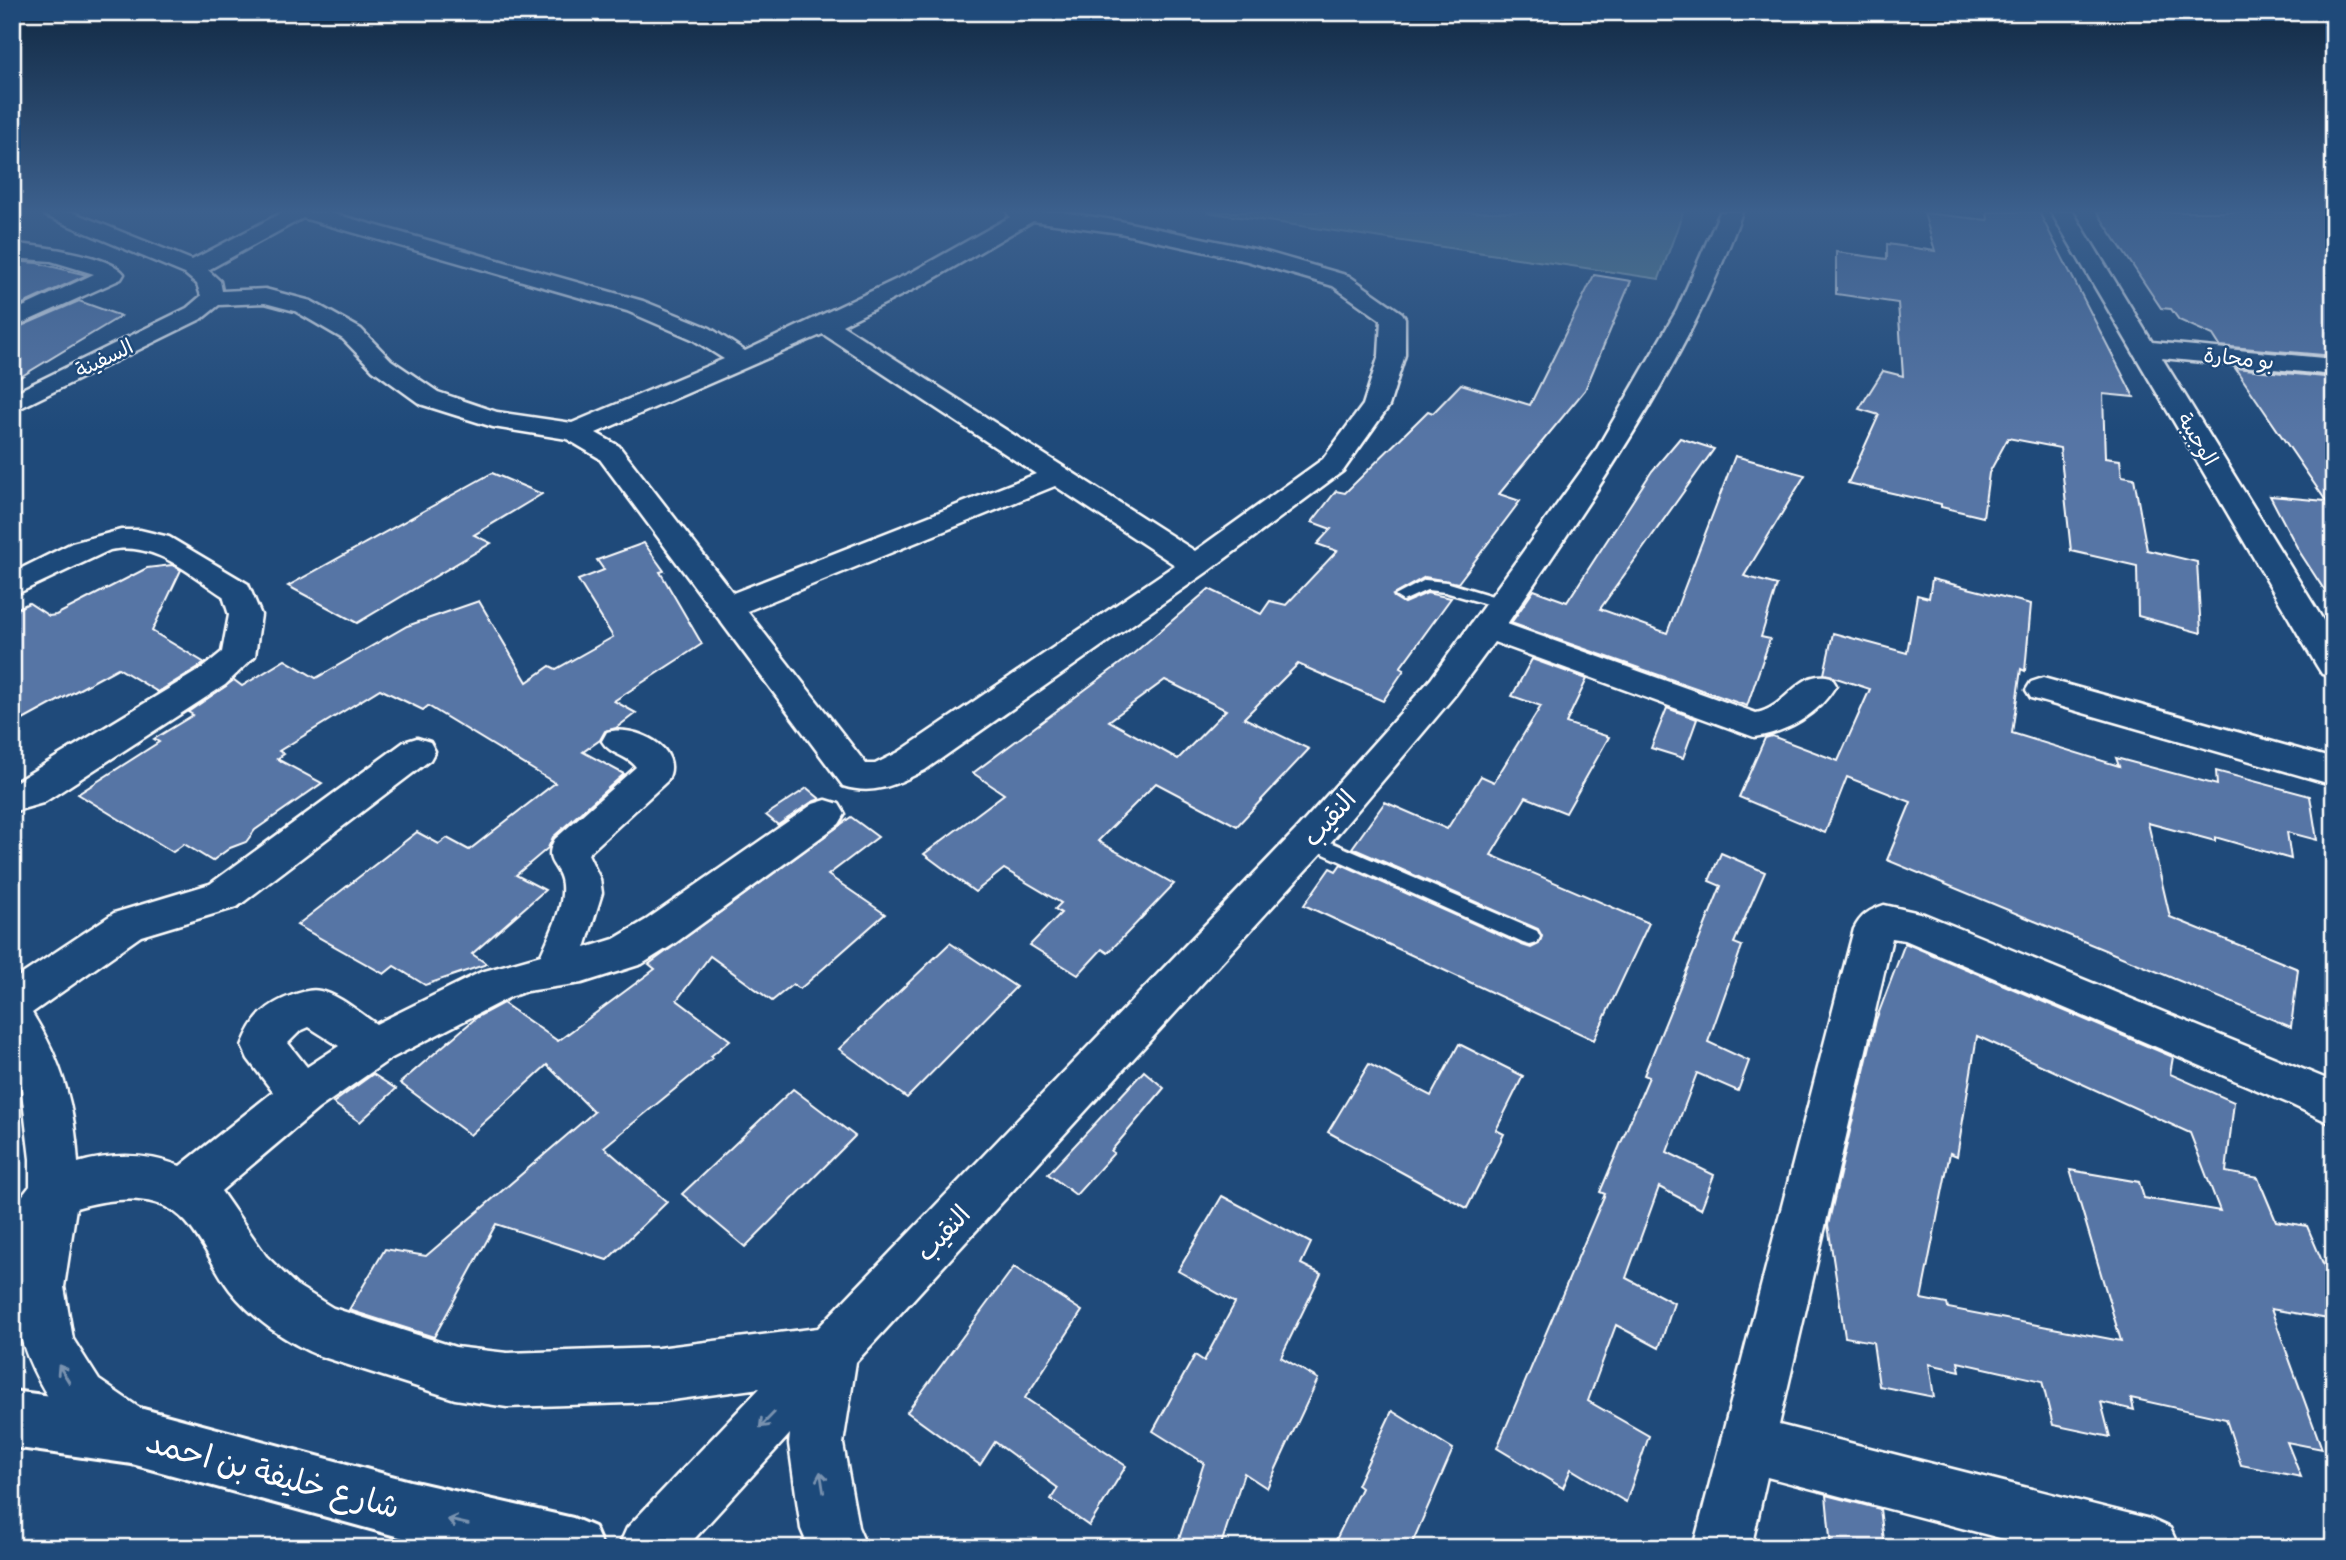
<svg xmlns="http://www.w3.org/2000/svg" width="2346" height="1560" viewBox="0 0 2346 1560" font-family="Itim,'Playpen Sans Arabic',sans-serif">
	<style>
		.green { fill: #5a8086; stroke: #acc0c2; stroke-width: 2 }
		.building { fill: #5674a5; stroke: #fff; stroke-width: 2; fill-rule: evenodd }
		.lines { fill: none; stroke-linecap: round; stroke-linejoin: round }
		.lane-casing { stroke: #fff; stroke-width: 5 }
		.street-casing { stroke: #fff; stroke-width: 5 }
		.secondary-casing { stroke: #fff; stroke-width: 6 }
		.lane { fill: #1f4a7a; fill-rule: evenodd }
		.street { fill: #1f4a7a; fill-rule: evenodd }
		.secondary { fill: #1f4a7a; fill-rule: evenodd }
		.oneway { stroke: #7992af }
		.labels { text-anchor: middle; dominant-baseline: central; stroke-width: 5; stroke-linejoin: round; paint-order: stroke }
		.far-street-label { font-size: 21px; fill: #fff; stroke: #1f4a7a }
		.street-label { font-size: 26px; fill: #fff; stroke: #1f4a7a }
		.near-street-label { font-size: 32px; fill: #fff; stroke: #1f4a7a }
	</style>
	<rect width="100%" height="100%" fill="#1f4a7a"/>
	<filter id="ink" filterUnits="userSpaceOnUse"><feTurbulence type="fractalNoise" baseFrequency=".0143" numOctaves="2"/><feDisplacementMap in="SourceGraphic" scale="14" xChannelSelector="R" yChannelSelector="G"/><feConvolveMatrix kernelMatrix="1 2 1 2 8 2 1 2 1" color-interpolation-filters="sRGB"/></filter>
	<g filter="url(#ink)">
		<polygon class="green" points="1206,212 1683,212 1659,279"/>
		<g class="building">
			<polygon points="1987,212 2039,212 2134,397 2103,394 2105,458 2120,460 2122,476 2134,478 2147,550 2197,562 2201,633 2138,616 2137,566 2071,551 2060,448 2008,438 1989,473 1983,517 1941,507 1941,504 1848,483 1879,415 1859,409 1883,371 1903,376 1898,303 1836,294 1836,252 1887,259 1887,244 1935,251 1924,213 1988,220"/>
			<polygon points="2097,212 2334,212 2334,356 2220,346 2213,335 2179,320 2171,309 2161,308"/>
			<polygon points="12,261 37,263 87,275 12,309"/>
			<path d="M1594,275L1631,281L1585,390L1499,494L1520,501L1458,583L1425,577L1393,595L1404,603L1427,593L1451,598L1400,668L1404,670L1383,701L1298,664L1244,718L1309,749L1237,826L1156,783L1098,841L1174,884L1108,953L1102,949L1078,975L1030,945L1061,913L1055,909L1061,903L1004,869L975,892L924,854L1004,794L973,773L1133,654L1209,589L1261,614L1270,601L1286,605L1337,551L1317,544L1331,529L1312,522L1336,491L1345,493L1428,411L1433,413L1461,384L1530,405ZM1165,680L1226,710L1178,759L1109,721Z"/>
			<polygon points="79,301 121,316 12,382 12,330"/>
			<polygon points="2235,368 2334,378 2334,605 2299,551 2270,496 2326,501"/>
			<polygon points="1680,438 1714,449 1600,609 1667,633 1735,456 1805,475 1744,576 1777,585 1761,637 1770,639 1747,706 1511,623 1534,590 1567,602 1652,471"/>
			<polygon points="492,473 542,494 474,535 491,543 357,623 288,586"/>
			<polygon points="644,543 664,571 660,572 702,644 614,701 636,713 616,728 605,731 600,740 583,752 624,774 553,837 548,848 516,875 545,890 472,954 487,964 425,985 394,966 384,974 297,925 417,832 439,844 447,838 469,850 555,783 428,706 423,710 380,689 279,751 284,754 277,759 322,783 255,830 246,842 230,848 212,861 184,844 173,852 78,794 159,742 154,739 193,715 188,712 234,680 242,686 285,660 316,678 407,626 479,601 527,682 550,666 556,669 613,637 578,580 604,570 597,560"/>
			<polygon points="172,565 181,570 152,631 205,663 158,692 118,668 12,726 12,611 29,603 49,616 56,615 147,568"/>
			<polygon points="1932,579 2031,604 2025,671 2021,669 2012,733 2119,766 2116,758 2217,785 2216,771 2310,796 2317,840 2287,832 2291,859 2215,837 2215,841 2148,823 2170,917 2298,969 2291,1027 1887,860 1911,802 1847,777 1825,833 1739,797 1765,738 1772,736 1838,761 1870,689 1824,674 1833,633 1907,653 1917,595 1929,598"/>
			<polygon points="1532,659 1587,679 1566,723 1609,737 1566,813 1526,797 1491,855 1649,923 1594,1040 1304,905 1330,868 1336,871 1341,864 1522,945 1531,948 1539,944 1542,936 1538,929 1352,848 1385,802 1447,829 1481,776 1494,782 1541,706 1512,696"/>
			<polygon points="1667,708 1697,719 1683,758 1651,748"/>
			<polygon points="807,788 820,799 812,802 778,825 766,815"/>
			<polygon points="851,817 878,837 828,875 885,914 800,989 793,984 772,1001 710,956 677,1000 730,1040 711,1056 713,1058 604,1147 667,1202 607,1260 496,1224 434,1337 349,1310 385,1249 426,1256 594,1112 547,1065 470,1135 400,1083 477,1017 503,1003 558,1041 655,969 649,964"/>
			<polygon points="1721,853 1765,872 1734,943 1742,946 1708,1042 1749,1061 1738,1091 1697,1073 1667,1152 1714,1175 1701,1209 1659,1187 1626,1278 1674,1303 1659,1348 1616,1325 1588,1401 1649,1436 1626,1502 1571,1469 1563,1488 1497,1448 1605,1194 1600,1192 1649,1077 1644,1075 1721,886 1709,881"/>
			<polygon points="950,943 1016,987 907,1098 839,1049"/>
			<path d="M1905,943L2173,1057L2170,1074L2234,1102L2226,1172L2258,1178L2276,1221L2307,1226L2334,1289V1320L2271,1309L2322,1449L2287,1442L2301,1477L2241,1465L2226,1419L2131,1398L2134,1410L2101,1402L2110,1437L2053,1425L2042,1381L1958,1362L1960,1371L1929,1364L1934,1397L1879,1386L1873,1342L1845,1337L1828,1225L1876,1020ZM1977,1036L2190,1133L2220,1211L2144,1198L2139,1182L2070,1170L2121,1341L1948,1308L1947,1304L1921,1299L1950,1153L1957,1156Z"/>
			<polygon points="1459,1044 1523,1076 1496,1130 1504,1134 1467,1208 1328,1132 1369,1064 1431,1096"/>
			<polygon points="1144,1071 1164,1088 1111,1151 1114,1153 1076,1195 1048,1174"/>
			<polygon points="373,1074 396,1089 360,1122 333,1103"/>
			<polygon points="793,1089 855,1136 745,1247 682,1194"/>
			<polygon points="1222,1196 1311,1243 1301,1264 1321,1274 1281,1357 1318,1379 1267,1488 1244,1473 1220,1548 1176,1548 1204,1463 1153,1431 1195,1355 1204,1361 1235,1303 1178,1271"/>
			<polygon points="1014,1267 1082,1311 1025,1398 1126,1466 1089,1526 1051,1499 1058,1488 995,1442 980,1465 907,1412"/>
			<polygon points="1392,1411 1453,1449 1410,1548 1332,1548 1361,1488 1357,1485"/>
			<polygon points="1826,1495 1880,1509 1885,1548 1831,1548"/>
		</g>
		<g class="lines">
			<g class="lane-casing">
				<g id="lane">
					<polygon points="1425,580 1446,582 1509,601 1512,604 1504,609 1445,592 1427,590 1403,601 1395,596"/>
					<polygon points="1310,833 1537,931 1540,937 1537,943 1530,945 1523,943 1304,845 1301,840 1304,835"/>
				</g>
			</g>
			<g class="street-casing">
				<g id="street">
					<path d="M43,212H72L192,260L283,212H328L643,301L710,328L745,351L912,272L1010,217L1007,212H1062L1120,221L1259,250L1349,276L1402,313L1405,318V355L1389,406L1343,471L1207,572L925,770C897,784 875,796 843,786L599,458L567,439L493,427L420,404L373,370L343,339L295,311L265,303L219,305L203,318L12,412V394L187,308L201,296L197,284L185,274L46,216ZM303,218L627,311L692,339L724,359L572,423L497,412L438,392L391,360L361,329L311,301L265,289L222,291L220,281L208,270ZM1033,221L1120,233L1247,261L1333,286L1381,320L1379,355L1363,405L1323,459L1195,551L842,325L928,282ZM823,334L1036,474L733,593L619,446L596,433ZM1055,486L1175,565L899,752L875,764H866L747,611Z"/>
					<path d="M1720,212H1742C1689,362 1595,493 1507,624L1756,713C1787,708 1798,668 1831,677L1836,685C1818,715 1788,732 1754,737L1494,642L1455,695L1324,850L856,1362L843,1444L858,1527L867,1548H809L801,1529L789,1444L790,1434L686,1548H618L627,1528L760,1388L658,1402L507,1407L455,1399L320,1356C286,1342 253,1319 230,1290C214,1269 204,1242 186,1222C158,1191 112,1198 76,1208L64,1287L73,1339L99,1380L141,1409L149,1428L141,1447L122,1455C102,1447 77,1434 61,1418C55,1412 51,1402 47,1395C24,1357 9,1315 17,1270L12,1272V1209L30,1186V1159L21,1083L12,1060V981L114,913L210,884L404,742L417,738L430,742L435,751L430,760L237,907L141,936L32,1013C62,1061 75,1107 78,1163C113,1153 146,1153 180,1166L273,1092L248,1059L242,1046C253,1018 265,1005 293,995C302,992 311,989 320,991C340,995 359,1013 376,1024L481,972L541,955C550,934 564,908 562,885C561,864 541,864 555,839L636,767C628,755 610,755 602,741L607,732C634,724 686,748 667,781L588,854L600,879L602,893L585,948L614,939L646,920L813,804L826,800L839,804L845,814L839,824L674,944L642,964L582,983L527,991L510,997L390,1059L318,1109L221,1191L266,1256L296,1285L333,1308L455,1347L507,1353L658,1348L818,1328L1296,830L1431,679L1595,452L1677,310ZM309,1027L339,1046L307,1067L288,1043L300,1031Z"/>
					<polygon points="2051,212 2073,212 2152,342 2334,359 2334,375 2162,358 2334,638 2334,677 2322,674 2317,666"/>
					<path d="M12,244C36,245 111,255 124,274L121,279L12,328V312L94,274L51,261L12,258Z"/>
					<path d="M121,530H140L169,537L248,584L261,615L255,656L225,685L43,803L12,812V784L201,669L222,652L229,615L223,596C188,573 155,541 110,550L12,596V573L72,543Z"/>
					<polygon points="2043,678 2334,759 2334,785 2031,698 2026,690 2031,682"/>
					<path d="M1884,905L1924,914L2334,1082V1125L2288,1103L1905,940L1892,938L1779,1425L2150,1519L2170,1528L2179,1548H2038L1767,1477L1751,1548H1693L1854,929C1861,915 1869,910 1884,905Z"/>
				</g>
			</g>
			<g class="secondary-casing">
				<polygon id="secondary" points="12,1391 132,1406 410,1481 573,1518 594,1527 603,1548 440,1548 132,1464 12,1447"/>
			</g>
			<use href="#lane" class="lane"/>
			<use href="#street" class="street"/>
			<use href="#secondary" class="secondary"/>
		</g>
		<defs><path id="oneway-shaft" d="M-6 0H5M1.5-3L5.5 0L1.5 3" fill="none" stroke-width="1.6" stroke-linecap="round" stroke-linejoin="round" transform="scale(1.75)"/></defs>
		<g class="oneway">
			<use href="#oneway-shaft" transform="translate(64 1374) rotate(-122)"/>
			<use href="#oneway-shaft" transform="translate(767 1420) rotate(134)"/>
			<use href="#oneway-shaft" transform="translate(822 1482) rotate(-99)"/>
			<use href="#oneway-shaft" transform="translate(458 1522) rotate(-167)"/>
		</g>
	</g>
	<linearGradient id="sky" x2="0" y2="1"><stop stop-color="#112943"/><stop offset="0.49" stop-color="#3c608d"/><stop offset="1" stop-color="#3c608d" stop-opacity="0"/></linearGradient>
	<rect width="2346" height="431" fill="url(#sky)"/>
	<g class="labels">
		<g class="far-street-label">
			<text transform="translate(104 358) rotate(-26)">السفينة</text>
			<text transform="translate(2239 358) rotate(6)">بو محارة</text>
			<text transform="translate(2198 439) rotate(59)">الوجيبة</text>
		</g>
		<g class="street-label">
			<text transform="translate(1329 818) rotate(-48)">النقيب</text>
			<text transform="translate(943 1233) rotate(-47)">النقيب</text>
		</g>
		<g class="near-street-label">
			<text transform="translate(273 1474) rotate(15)">شارع خليفة بن احمد</text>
		</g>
	</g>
	<rect width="2346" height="1560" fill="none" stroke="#1f4a7a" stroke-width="42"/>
	<rect x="21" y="21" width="2304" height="1518" fill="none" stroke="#fff" stroke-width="2.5" filter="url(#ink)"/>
</svg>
